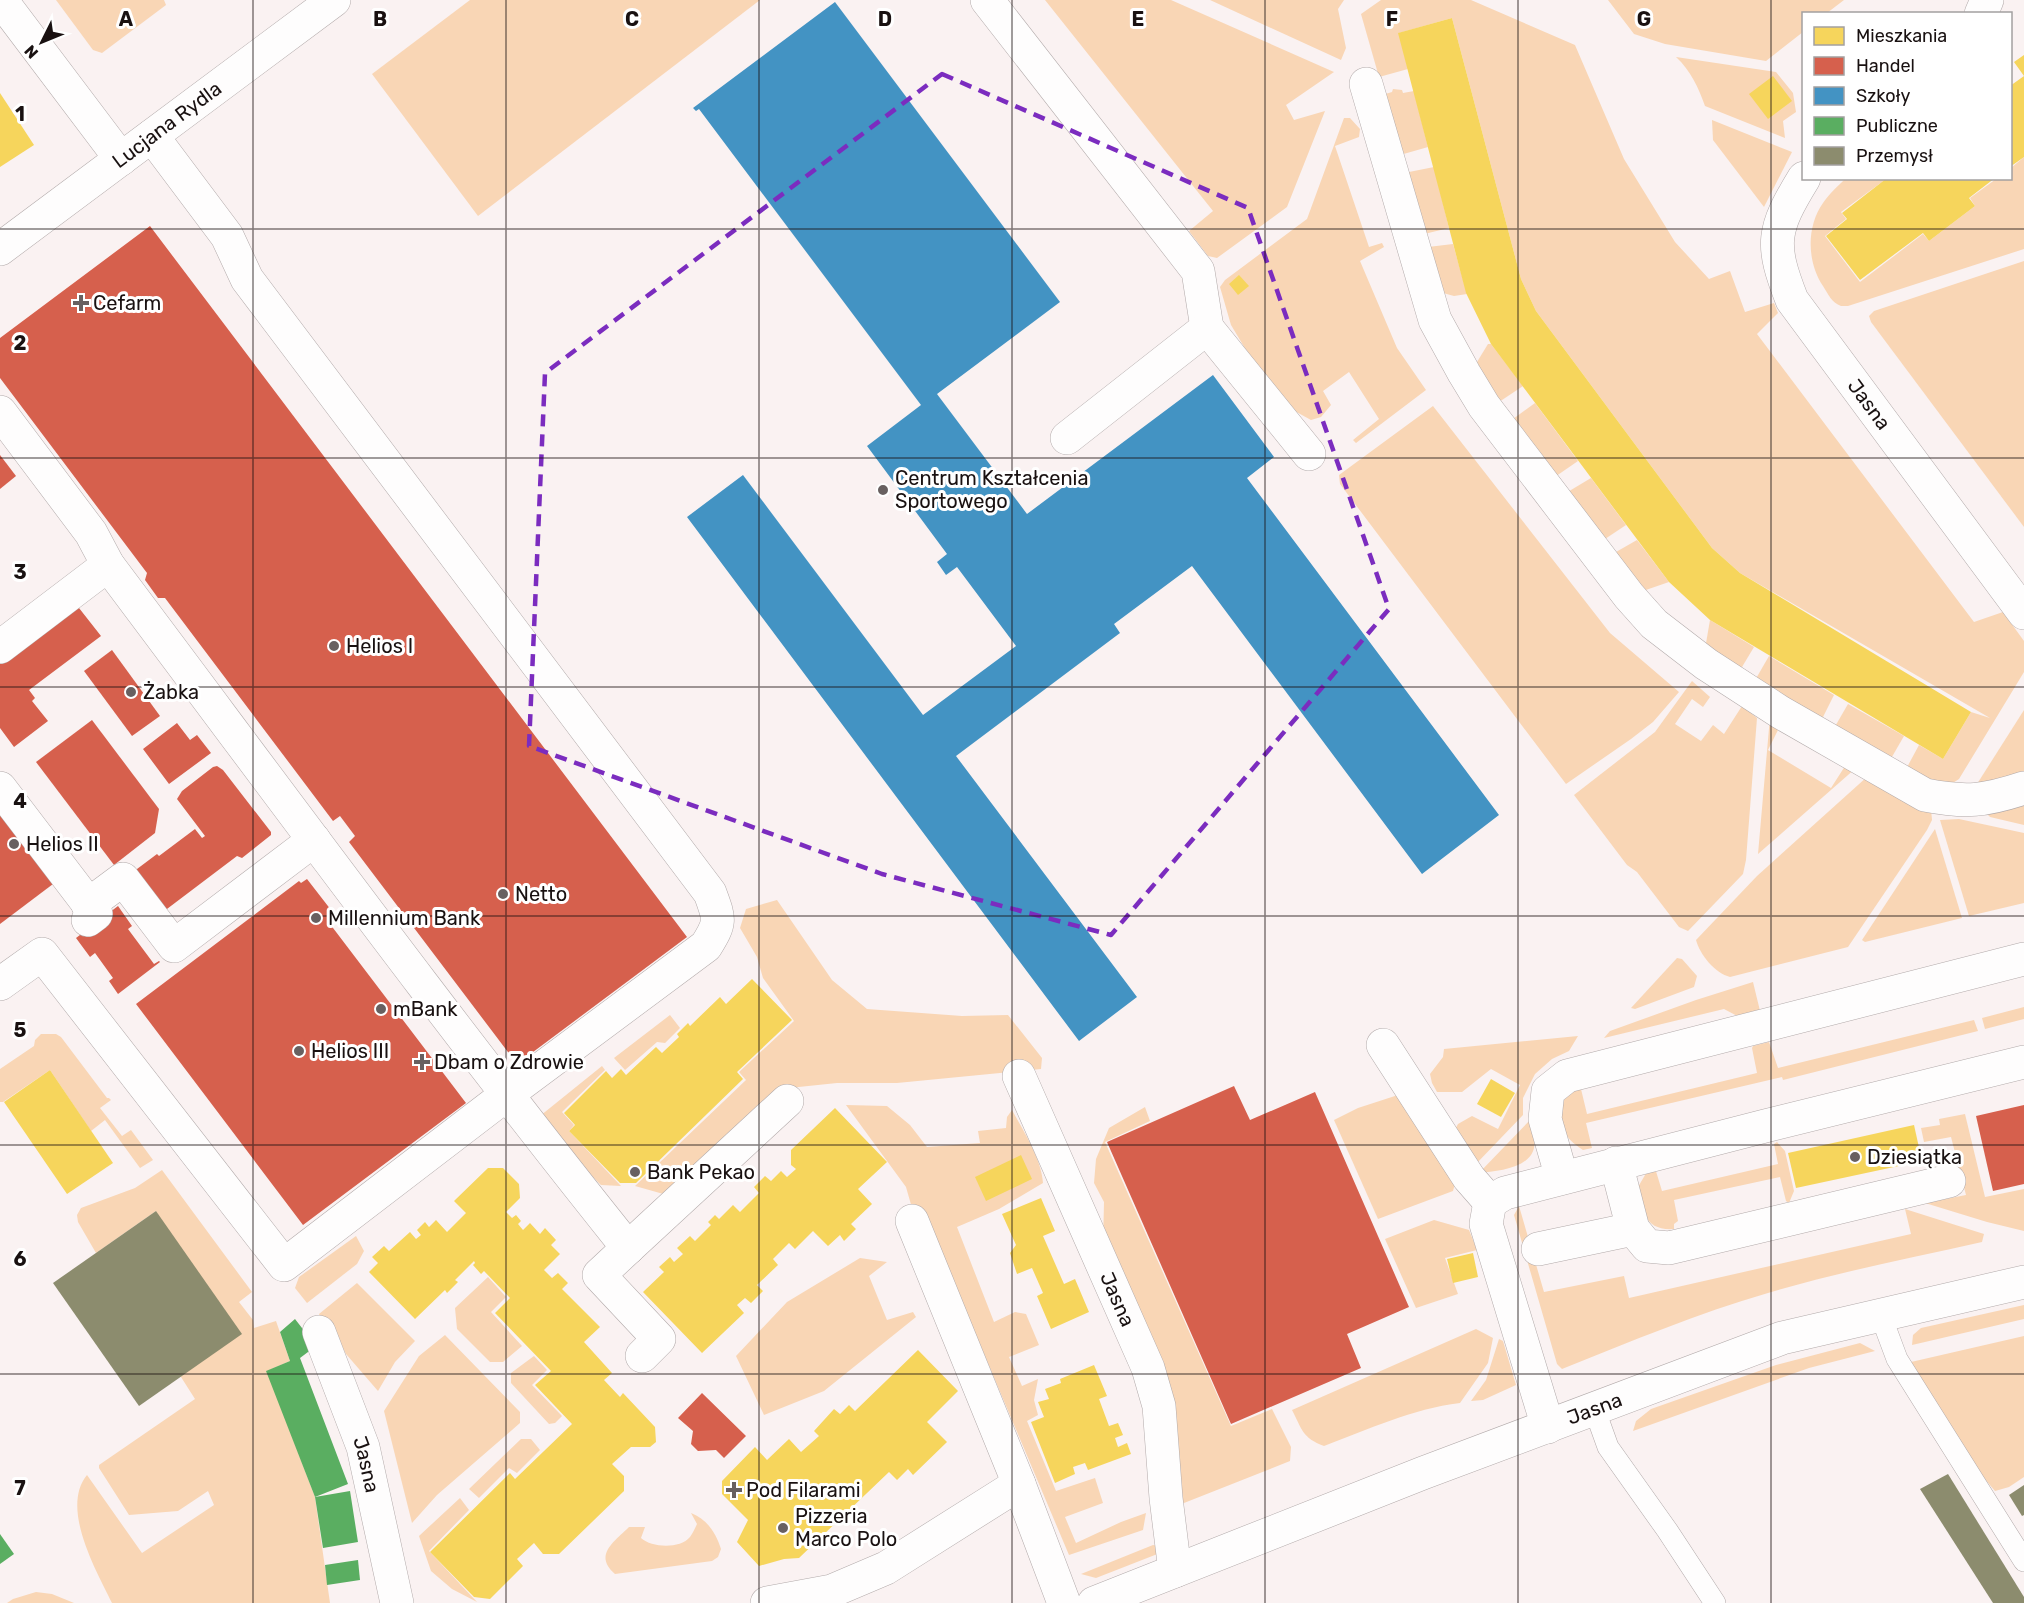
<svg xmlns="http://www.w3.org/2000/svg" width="2024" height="1603" viewBox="0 0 2024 1603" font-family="Rubik,sans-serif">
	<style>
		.green { fill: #f9d6b5 }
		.homes { fill: #f6d55c }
		.shops { fill: #d6604d }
		.schools { fill: #4393c3 }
		.public { fill: #5aae61 }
		.industry { fill: #8c8c6e }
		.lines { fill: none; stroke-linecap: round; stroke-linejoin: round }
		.lane-casing { stroke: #b2aaaa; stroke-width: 22 }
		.street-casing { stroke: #b2aaaa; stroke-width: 34 }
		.lane { stroke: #fefdfd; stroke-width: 21 }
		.street { stroke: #fefdfd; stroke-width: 33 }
		.marked { fill: none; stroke: #7b2cbf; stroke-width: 4.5; stroke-dasharray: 12 8; stroke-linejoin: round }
		.grid { fill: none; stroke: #191111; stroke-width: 1.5; stroke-opacity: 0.55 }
		.poi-dot { fill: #686060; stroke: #fff; stroke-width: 2 }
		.labels { text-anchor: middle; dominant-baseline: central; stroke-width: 6; stroke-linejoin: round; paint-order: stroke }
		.street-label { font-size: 20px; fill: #191111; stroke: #fff }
		.poi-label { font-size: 20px; fill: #191111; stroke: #fff; text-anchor: start }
		.grid-label { font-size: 20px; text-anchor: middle; font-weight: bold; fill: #191111; stroke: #fff; stroke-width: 6; stroke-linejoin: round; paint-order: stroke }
	</style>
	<rect width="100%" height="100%" fill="#faf2f2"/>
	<g class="green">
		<polygon points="56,0 164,0 166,5 102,53 93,50"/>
		<polygon points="470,0 760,0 478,216 372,74"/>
		<polygon points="1045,0 1171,0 1334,72 1286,105 1294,120 1325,111 1287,207 1217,258 1208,256 1189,231 1213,211"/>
		<polygon points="1210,0 1344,0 1338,9 1346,48 1341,60"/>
		<polygon points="1381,0 1471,0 1575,45 1624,159 1675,242 1709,279 1730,271 1745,312 1774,303 1778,313 1757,334 1974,622 2003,612 2024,641 2024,672 1959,779 1942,790 1905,771 1919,745 1943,759 1971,712 1990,718 1740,573 1712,548 1536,311 1521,279 1452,18 1399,33 1408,69 1379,77 1361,14"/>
		<polygon points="1608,0 1844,0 1827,13 1804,14 1803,32 1766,61 1665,44 1634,34"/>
		<path d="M1676,57L1776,72L1793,93L1796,112L1783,121L1785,138L1705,106C1698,87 1691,71 1676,57Z"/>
		<polygon points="1393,89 1402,90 1403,93 1414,91 1428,147 1400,155 1382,95 1392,92"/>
		<polygon points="1344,118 1350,118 1360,129 1359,137 1335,146 1369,247 1382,243 1384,247 1360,261 1397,348 1426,390 1356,443 1353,440 1379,419 1349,372 1323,391 1331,405 1321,417 1311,420 1291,409 1246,350 1231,325 1220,287 1225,280 1307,219"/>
		<polygon points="1712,120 1792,152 1764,207 1713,140"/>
		<path d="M2024,157V249L1848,306H1841C1832,303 1828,294 1823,286C1807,262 1806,227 1823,203C1829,194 1838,186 1845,179H1886L1841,212L1846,219L1825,236L1860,282L1923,234L1929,241L1975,206L1970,198L1996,179L2010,178L2011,168Z"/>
		<polygon points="1434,167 1449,228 1420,235 1404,173"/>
		<polygon points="1453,244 1467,294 1454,296 1443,293 1428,247"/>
		<polygon points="2024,261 2024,527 1871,322 1869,316 1874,311"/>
		<polygon points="1488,344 1491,344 1523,386 1493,406 1475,370 1477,362"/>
		<polygon points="1535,403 1578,461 1549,481 1506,424"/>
		<polygon points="1433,406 1610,633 1679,692 1653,722 1631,739 1566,784 1340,484 1339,475"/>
		<polygon points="1591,478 1626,525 1599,543 1561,496"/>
		<polygon points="1637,540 1669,582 1640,592 1609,556"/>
		<polygon points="1710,620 1754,647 1739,672 1705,649"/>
		<polygon points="1769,656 1834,695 1821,721 1754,682"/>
		<polygon points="1692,681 1710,697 1703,707 1692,699 1675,724 1701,741 1713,725 1724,734 1742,706 1757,718 1746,860 1743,874 1688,931 1679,927 1637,872 1627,865 1574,795 1655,732"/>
		<polygon points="1848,704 1904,736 1889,762 1833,730"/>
		<polygon points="2024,710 2024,774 1977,784"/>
		<polygon points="1770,717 1781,724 1768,750 1831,788 1847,763 1856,768 1758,854"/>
		<path d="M1868,776L1931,809L1932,820L1927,830L1848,947L1730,977C1715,973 1700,955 1696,940L1757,876Z"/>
		<polygon points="2024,798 2024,825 1990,817 1984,811"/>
		<polygon points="1959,819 2024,833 2024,903 1969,916 1940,820"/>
		<polygon points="1935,829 1962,918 1865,942 1862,940"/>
		<polygon points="777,900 832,980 867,1009 962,1016 1008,1015 1042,1058 1041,1069 897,1083 837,1083 789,1088 674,1197 635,1186 746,1080 739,1072 794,1021 763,978 757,957 740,928 746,909"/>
		<polygon points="1677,958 1682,959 1697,976 1694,987 1635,1009 1631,1008"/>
		<polygon points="1753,982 1761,1015 1741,1018 1724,1009 1604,1038 1610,1031 1696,1000"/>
		<polygon points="2024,1007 2024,1019 1985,1029 1982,1018"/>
		<polygon points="670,1015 680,1028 665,1043 657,1042 625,1070 614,1058"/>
		<path d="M1974,1020L1978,1031L1783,1080L1782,1077L1586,1123L1592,1148L1583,1150C1562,1136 1564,1131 1560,1107C1565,1098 1569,1090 1581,1089L1587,1114L1757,1073L1752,1048L1753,1046L1769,1042L1778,1068Z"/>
		<polygon points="41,1034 56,1034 61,1037 107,1098 109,1098 111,1100 100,1108 122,1136 131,1130 153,1160 140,1168 105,1120 91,1131 50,1070 3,1102 0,1102 0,1069 34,1046 35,1040"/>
		<polygon points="1578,1036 1569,1051 1552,1059 1535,1074 1523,1098 1523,1115 1476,1164 1452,1135 1458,1124 1472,1116 1498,1129 1520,1085 1491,1069 1462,1092 1437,1092 1432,1083 1430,1074 1443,1057 1444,1049"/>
		<polygon points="602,1066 605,1070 562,1112 574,1125 569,1131 621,1186 601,1185 556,1141 540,1116"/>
		<polygon points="1398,1095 1456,1180 1453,1191 1378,1219 1334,1120 1358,1108"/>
		<path d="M846,1105L887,1106L910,1125L927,1147L980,1143L978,1131L1006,1128L1007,1117L1012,1110C1023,1130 1042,1160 1043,1183L999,1209L957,1227L994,1322L1015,1312L1026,1314L1039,1345L1009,1357L1022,1386L1038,1379L1034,1400L1038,1415L1027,1421L1056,1491L1095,1478L1103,1503L1065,1517L1076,1543L1121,1522L1146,1513L1143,1530L1069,1555L935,1238L914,1215L906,1187Z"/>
		<polygon points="1145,1107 1150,1121 1105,1142 1231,1426 1272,1409 1291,1447 1290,1461 1184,1503 1181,1503 1103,1245 1104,1202 1094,1183 1096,1159 1109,1128"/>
		<polygon points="1965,1114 1985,1197 2024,1189 2024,1231 1987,1222 1925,1203 1966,1195 1951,1137 1924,1142 1921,1128 1940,1125 1939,1119"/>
		<path d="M1531,1119C1533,1128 1536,1139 1534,1148C1529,1169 1497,1171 1479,1173Z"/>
		<path d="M1777,1142L1785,1151L1794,1191L1789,1203L1786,1201L1780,1177L1674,1200L1678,1221L1674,1224V1229C1644,1231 1642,1210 1638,1187L1648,1170L1655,1168L1662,1191L1778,1164L1774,1144Z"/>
		<path d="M162,1170L252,1292L239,1302L253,1320L254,1328L276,1321L290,1361L267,1371L315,1497L330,1603H112C96,1570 60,1508 87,1475L142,1553L214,1505L208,1491L178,1511L129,1515L99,1468V1465L195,1399L181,1377L156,1211L96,1253L78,1222L77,1215L81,1208L135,1188Z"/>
		<path d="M1519,1206L1544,1292L1624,1276L1629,1298L1911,1234L1905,1209L1984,1234L1982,1242C1911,1258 1838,1272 1768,1293C1698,1313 1630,1342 1562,1369L1557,1364L1514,1215Z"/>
		<polygon points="1434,1220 1469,1230 1477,1250 1445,1258 1458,1294 1416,1308 1385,1239"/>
		<polygon points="356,1236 364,1251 357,1264 307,1303 295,1288 299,1277"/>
		<polygon points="860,1258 887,1262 869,1276 887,1320 913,1312 916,1317 824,1391 764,1415 736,1356 787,1302"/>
		<polygon points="488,1277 506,1297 491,1312 522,1346 503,1362 490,1362 457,1329 455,1308"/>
		<polygon points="357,1283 415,1341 395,1362 378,1391 346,1354 330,1323 321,1322 319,1314"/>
		<polygon points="2024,1305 2024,1319 1912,1345 1913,1335 1921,1328"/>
		<path d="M1476,1329L1493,1338L1488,1363L1460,1403C1412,1409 1369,1429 1324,1446C1302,1438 1302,1429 1292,1410Z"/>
		<polygon points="445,1335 520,1412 520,1423 437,1495 412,1523 384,1411 419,1356"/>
		<polygon points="2024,1336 2024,1477 2009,1487 1995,1491 1966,1457 1911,1362"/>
		<polygon points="1499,1339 1503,1341 1516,1385 1483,1400 1471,1401 1486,1380"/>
		<polygon points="1860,1343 1875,1351 1809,1368 1633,1431 1636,1421 1651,1409 1776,1365"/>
		<polygon points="534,1356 547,1370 532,1385 562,1416 555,1423 549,1424 511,1383 511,1373"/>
		<polygon points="521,1439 531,1439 540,1450 517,1473 509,1468 479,1498 469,1489"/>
		<polygon points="460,1498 469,1510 429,1551 477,1602 452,1589 431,1571 419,1536"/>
		<path d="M691,1513C707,1519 716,1533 721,1549L718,1557L712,1561L615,1574C593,1555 614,1542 629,1527H645L641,1538C652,1548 680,1549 690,1537C693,1533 695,1528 697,1524Z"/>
		<polygon points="1153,1545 1162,1547 1160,1553 1096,1578 1081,1574"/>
		<polygon points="36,1592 52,1594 74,1603 7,1603 13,1599"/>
	</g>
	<g class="homes">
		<polygon points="1452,18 1521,279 1536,311 1712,548 1740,573 1971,712 1943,759 1710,620 1669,582 1491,344 1466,293 1398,33"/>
		<polygon points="2024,55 2024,157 2010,167 2010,86 2024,76 2014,62"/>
		<polygon points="1773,76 1792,101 1768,119 1749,94"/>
		<polygon points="0,93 34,145 0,167"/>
		<polygon points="1887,178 1995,178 1969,198 1975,206 1929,241 1923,233 1860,280 1826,236 1847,219 1842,213"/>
		<polygon points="1239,275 1249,286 1238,295 1229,284"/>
		<polygon points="752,979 792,1020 737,1072 743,1079 636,1183 620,1183 569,1131 575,1125 564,1113 606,1071 612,1078 621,1069 626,1075 656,1047 662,1053 679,1037 677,1034 688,1023 690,1026 720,997 726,1004"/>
		<polygon points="50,1070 113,1163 67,1194 4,1102"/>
		<polygon points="1491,1079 1515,1093 1501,1117 1477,1104"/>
		<polygon points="835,1108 887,1162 858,1189 872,1204 851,1224 856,1229 844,1241 840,1235 828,1246 813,1231 795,1249 789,1243 773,1259 778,1265 757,1285 763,1291 751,1303 745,1298 737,1305 744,1313 702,1353 643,1292 664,1272 659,1267 670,1257 674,1262 683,1254 677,1248 690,1236 695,1241 711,1225 708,1222 715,1215 719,1219 733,1205 740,1212 759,1193 754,1187 765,1176 771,1181 781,1171 787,1177 796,1169 791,1165 791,1150"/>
		<polygon points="1914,1125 1922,1161 1796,1188 1788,1153"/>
		<polygon points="1021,1155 1032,1179 986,1201 975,1177"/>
		<polygon points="488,1168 503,1168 519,1184 520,1198 506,1212 512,1218 516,1215 521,1221 518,1224 523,1230 530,1223 540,1234 545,1228 556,1240 551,1245 560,1254 544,1270 552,1278 558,1273 568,1283 562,1289 600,1327 584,1342 612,1373 604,1380 620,1397 623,1393 655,1427 656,1442 650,1447 631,1447 612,1464 624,1476 624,1491 559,1554 543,1554 534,1543 517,1559 523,1566 490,1599 474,1597 430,1552 510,1473 515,1479 572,1424 535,1385 551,1371 495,1313 510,1298 484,1271 481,1274 473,1265 475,1263 474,1261 455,1280 458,1282 447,1293 445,1290 415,1319 369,1272 378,1263 372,1257 384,1246 389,1251 410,1232 416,1239 421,1235 417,1230 425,1222 429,1227 436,1220 447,1232 466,1213 454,1201"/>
		<polygon points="1041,1198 1055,1231 1043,1236 1064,1284 1075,1279 1089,1312 1051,1329 1037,1296 1043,1293 1032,1268 1017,1274 1010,1253 1016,1245 1002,1214"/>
		<polygon points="1473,1253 1478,1277 1453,1283 1447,1259"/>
		<polygon points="918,1350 958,1391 927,1422 947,1442 913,1475 908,1469 897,1480 889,1472 799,1558 784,1559 759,1566 737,1542 748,1520 722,1494 722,1481 755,1447 767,1460 789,1439 801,1452 819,1436 814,1431 834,1409 840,1414 849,1405 855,1411"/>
		<polygon points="1094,1365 1107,1396 1099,1399 1109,1426 1118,1423 1123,1435 1115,1438 1118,1447 1127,1443 1131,1454 1088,1470 1085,1463 1073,1467 1075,1474 1055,1483 1031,1422 1044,1417 1038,1402 1049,1399 1045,1389 1061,1383 1060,1379"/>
	</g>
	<g class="shops">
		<polygon points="150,226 687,937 517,1064 349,842 355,836 340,816 333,821 165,598 158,598 145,580 147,573 0,378 0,338"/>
		<polygon points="0,455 16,476 0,489"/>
		<polygon points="67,606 79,608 101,636 29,690 35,698 32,701 48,721 14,747 0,728 0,658"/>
		<polygon points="112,650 160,716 132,736 84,671"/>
		<polygon points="92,720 159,809 155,833 114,865 36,762"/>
		<polygon points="177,723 190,740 197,735 211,753 169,784 143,749"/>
		<polygon points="217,766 223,770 271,832 271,835 242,858 237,856 159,915 129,875 157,854 159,856 195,829 202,838 205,836 177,799 182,791 213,767"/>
		<polygon points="0,806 57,881 0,924"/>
		<polygon points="307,879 338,919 330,924 466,1103 303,1225 136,1004 299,881 301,883"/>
		<polygon points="118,906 132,926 128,929 154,964 159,961 160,962 118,994 109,981 113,978 95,953 90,957 76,938"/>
		<polygon points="1234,1086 1250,1120 1315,1092 1409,1307 1347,1334 1361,1368 1231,1424 1107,1142"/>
		<polygon points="2024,1105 2024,1184 1993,1191 1976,1116"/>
		<polygon points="702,1393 746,1436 724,1458 716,1450 698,1451 691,1444 693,1431 678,1418"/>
	</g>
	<polygon class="schools" points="835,2 1060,302 937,394 1027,514 1213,375 1274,457 1247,478 1499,815 1422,874 1192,566 1114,624 1120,633 956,756 1137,997 1079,1041 687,517 743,475 923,715 1016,646 957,567 946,575 937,562 947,554 867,446 921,405 699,109 696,111 693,108"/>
	<g class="public">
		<polygon points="295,1319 316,1346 300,1358 348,1484 315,1497 266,1371 290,1361 280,1332"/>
		<polygon points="350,1491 358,1542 323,1548 315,1497"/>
		<polygon points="0,1534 14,1554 0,1564"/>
		<polygon points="358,1560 360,1580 327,1585 325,1565"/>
	</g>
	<g class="industry">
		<polygon points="156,1211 242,1334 139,1406 53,1283"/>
		<polygon points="1948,1474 2024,1597 2024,1603 1993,1603 1920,1489"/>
		<polygon points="2024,1485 2024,1515 2022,1516 2009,1495"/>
	</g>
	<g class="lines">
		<g class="lane-casing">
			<g id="lane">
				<polyline points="1881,1316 1897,1359 2024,1561"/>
				<polyline points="1594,1408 1608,1447 1667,1530 1715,1603"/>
			</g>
		</g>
		<g class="street-casing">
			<g id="street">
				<polyline points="1,0 121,159"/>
				<polyline points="987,0 1198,271 1207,328 1067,438"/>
				<polyline points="1981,14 1987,0"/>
				<path d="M1366,84L1435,320L1464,373L1484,406L1629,596L1654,624L1706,664L1780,712L1925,795C1966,803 1985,801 2024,788"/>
				<path id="s1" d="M1804,178C1772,230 1770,244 1792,300L2024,613"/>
				<path id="s2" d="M0,249L334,0"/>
				<polyline points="1207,328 1309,454"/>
				<path d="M0,412L91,533L108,565C280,794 449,1025 628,1248L787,1101"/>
				<polyline points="0,647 108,565"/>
				<polyline points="0,788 96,914 88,920"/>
				<polyline points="88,905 123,879 174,946 314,840"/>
				<path d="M0,984L42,954L284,1265L506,1095L706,946C721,922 720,920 710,893L247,279L227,236L152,136"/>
				<polyline points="1383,1045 1469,1178 1490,1202"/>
				<path id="s3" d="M1019,1076L1148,1368L1159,1406L1166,1498L1175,1571"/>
				<polyline points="1616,1163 1633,1229 1647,1246 1669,1248 1949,1181"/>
				<polyline points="1562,1178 1545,1119 1548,1091 1567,1076 2024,959"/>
				<polyline points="912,1221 1019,1484 1064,1603"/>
				<polyline points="628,1248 599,1275 659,1339 642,1356"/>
				<polyline points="1538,1249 1633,1229"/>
				<path id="s4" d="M319,1332L363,1447L397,1603"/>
				<polyline points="1548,1427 1486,1224 1490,1202 1505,1193 1765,1126 2024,1062"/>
				<polyline points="767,1603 832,1591 886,1568 1019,1484"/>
				<path id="s5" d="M1094,1603L1423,1473L1782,1338L2024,1282"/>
			</g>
		</g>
		<use href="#lane" class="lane"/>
		<use href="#street" class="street"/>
	</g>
	<path class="marked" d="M942,74L1248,208L1389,609L1111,935L882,874L529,746L545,373Z"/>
	<path class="grid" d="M253,0V1603M506,0V1603M759,0V1603M1012,0V1603M1265,0V1603M1518,0V1603M1771,0V1603M0,229H2024M0,458H2024M0,687H2024M0,916H2024M0,1145H2024M0,1374H2024"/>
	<g class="poi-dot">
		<path d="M78 294h6v6h6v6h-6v6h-6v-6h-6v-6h6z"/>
		<circle cx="883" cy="490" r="6"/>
		<circle cx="334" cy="646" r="6"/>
		<circle cx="131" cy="692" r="6"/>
		<circle cx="14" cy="844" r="6"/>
		<circle cx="503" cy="894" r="6"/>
		<circle cx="316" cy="918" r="6"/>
		<circle cx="381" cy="1009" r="6"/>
		<circle cx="299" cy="1051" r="6"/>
		<path d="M419 1053h6v6h6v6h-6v6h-6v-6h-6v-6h6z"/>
		<circle cx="1855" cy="1157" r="6"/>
		<circle cx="635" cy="1172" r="6"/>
		<path d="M731 1481h6v6h6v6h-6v6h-6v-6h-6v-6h6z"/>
		<circle cx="783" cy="1528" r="6"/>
	</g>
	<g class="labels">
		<g class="street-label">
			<text stroke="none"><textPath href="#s2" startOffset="208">Lucjana Rydla</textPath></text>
			<text stroke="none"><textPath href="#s1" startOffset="260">Jasna</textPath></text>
			<text stroke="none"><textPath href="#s3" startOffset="244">Jasna</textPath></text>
			<text stroke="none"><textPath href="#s5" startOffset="537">Jasna</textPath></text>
			<text stroke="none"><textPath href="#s4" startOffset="141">Jasna</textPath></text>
		</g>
		<g class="poi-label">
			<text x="93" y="303">Cefarm</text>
			<text x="895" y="478">Centrum Kształcenia<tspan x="895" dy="23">Sportowego</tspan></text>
			<text x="346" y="646">Helios I</text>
			<text x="143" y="692">Żabka</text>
			<text x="26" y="844">Helios II</text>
			<text x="515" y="894">Netto</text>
			<text x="328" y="918">Millennium Bank</text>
			<text x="393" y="1009">mBank</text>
			<text x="311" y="1051">Helios III</text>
			<text x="434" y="1062">Dbam o Zdrowie</text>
			<text x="1867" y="1157">Dziesiątka</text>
			<text x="647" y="1172">Bank Pekao</text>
			<text x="746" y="1490">Pod Filarami</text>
			<text x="795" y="1516">Pizzeria<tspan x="795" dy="23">Marco Polo</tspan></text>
		</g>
	</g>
	<g class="grid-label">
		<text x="126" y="26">A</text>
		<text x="380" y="26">B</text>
		<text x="632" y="26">C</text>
		<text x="885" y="26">D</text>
		<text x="1138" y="26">E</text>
		<text x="1392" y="26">F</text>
		<text x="1644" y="26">G</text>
		<text x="20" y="121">1</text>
		<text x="20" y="350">2</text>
		<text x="20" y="579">3</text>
		<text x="20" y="808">4</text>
		<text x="20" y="1037">5</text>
		<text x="20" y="1266">6</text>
		<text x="20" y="1495">7</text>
	</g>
	<rect x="1802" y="12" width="210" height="168" fill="#ffffff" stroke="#a3a0a0" stroke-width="1.5"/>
	<rect x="1814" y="27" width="30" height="18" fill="#f6d55c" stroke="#a3a0a0" stroke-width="1.5"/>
	<text x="1856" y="42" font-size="18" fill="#191111">Mieszkania</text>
	<rect x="1814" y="57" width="30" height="18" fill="#d6604d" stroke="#a3a0a0" stroke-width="1.5"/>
	<text x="1856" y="72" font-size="18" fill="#191111">Handel</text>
	<rect x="1814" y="87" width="30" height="18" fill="#4393c3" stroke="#a3a0a0" stroke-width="1.5"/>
	<text x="1856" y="102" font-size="18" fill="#191111">Szkoły</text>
	<rect x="1814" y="117" width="30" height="18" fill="#5aae61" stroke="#a3a0a0" stroke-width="1.5"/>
	<text x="1856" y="132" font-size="18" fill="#191111">Publiczne</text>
	<rect x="1814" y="147" width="30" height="18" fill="#8c8c6e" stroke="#a3a0a0" stroke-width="1.5"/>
	<text x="1856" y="162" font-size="18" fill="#191111">Przemysł</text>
	<g transform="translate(42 42) rotate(227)" stroke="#ffffff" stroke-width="4.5" paint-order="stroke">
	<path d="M0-4.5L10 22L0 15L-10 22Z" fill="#191111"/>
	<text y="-9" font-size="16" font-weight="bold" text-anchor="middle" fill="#191111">N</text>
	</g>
</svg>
